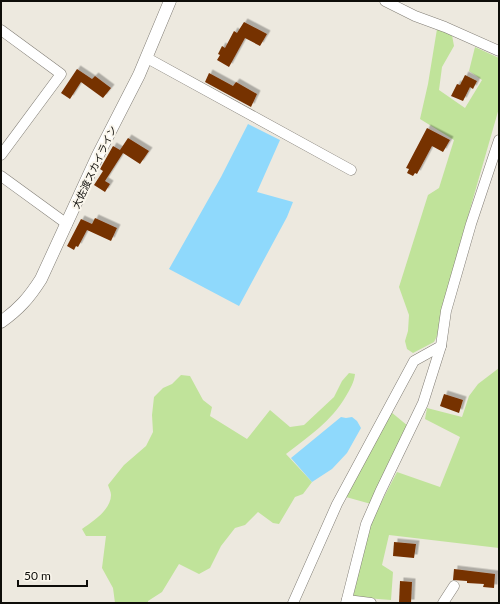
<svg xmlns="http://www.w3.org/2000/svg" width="500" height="604" viewBox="0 0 500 604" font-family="Lato,'Noto Sans JP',sans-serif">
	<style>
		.green { fill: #c0e39a }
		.water { fill: #8fd9fc }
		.building { fill: #763004; filter: url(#shadow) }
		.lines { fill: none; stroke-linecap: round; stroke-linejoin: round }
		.minor-casing { stroke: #817d75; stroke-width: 11 }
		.tertiary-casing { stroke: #817d75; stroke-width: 13 }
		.minor { stroke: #fff; stroke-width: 10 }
		.tertiary { stroke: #fff; stroke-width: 12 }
		.labels { text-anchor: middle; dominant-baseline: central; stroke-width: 4; stroke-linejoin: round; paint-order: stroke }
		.street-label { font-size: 10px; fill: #0e0d09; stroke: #faf6ec }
	</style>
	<defs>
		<filter id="shadow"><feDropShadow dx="3.5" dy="-3.5" stdDeviation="0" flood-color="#0004"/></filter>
	</defs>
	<rect width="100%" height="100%" fill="#ede9df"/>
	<g class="green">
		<polygon points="437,29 452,35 454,46 442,67 439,90 465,108 482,80 469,71 475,47 499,58 499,108 448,286 439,332 434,342 413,353 407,349 405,341 408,331 409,315 399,287 428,195 439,188 454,140 420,119 428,84"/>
		<polygon points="499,368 499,548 389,535 382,565 393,572 391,600 353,597 370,524 397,472 440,487 460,437 425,419 427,408 462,417 469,396 478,384"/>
		<path d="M349,373L355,374C354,383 350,389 346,396C331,422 309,436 286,454L312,482L303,494L295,497L279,524L273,523L258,512L245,525L235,528L221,546L210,568L199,574L179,564L162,592L148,601V603H115L113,588L102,568L106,536H86L82,529C92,522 111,510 111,495C111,492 109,488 108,485L124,465L146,446L153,432L152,415L154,397L163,388L172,384L181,375L190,376L203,400L212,407L210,416L247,439L270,410L290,427L304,425L334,397L342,381Z"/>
		<polygon points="391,412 408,426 371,504 346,497"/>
	</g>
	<g class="water">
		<polygon points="248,124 280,140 257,192 293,202 287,217 239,306 169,269 221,177"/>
		<polygon points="341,417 346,418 352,417 357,421 361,428 347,453 332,469 312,482 291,458"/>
	</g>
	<g class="building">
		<polygon points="244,22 267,34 260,46 245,38 229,67 217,60 220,55 218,54 222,46 225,48 234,31 237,33"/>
		<polygon points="77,69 92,79 95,76 111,88 103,98 81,82 70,99 61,93"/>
		<polygon points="209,73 233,86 236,82 257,94 251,107 205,82"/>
		<polygon points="465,75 477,81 473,89 470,87 463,101 451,96 457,84 460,85"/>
		<polygon points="427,128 450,140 443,152 432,146 417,174 415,173 413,176 407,173 409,169 406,168"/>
		<polygon points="128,138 149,151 140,164 123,153 105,181 110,184 105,192 94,185 103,171 100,169 113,146 120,150"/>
		<polygon points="95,218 117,228 111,241 87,230 78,247 76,246 74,250 67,246 81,219 92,224"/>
		<polygon points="444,394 463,400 459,413 440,406"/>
		<polygon points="394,542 416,544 414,558 393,556"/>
		<polygon points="454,569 495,574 494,588 483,587 484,584 467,583 467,581 453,580"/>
		<polygon points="400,581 412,582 411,603 399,603"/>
	</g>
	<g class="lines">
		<g class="minor-casing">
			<g id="minor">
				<polyline points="385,1 415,16 445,27 499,51"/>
				<polyline points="1,30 61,74 1,155"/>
				<polyline points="147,58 351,170"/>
				<polyline points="1,176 67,224"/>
				<polyline points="347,600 371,603"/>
				<polyline points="293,603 337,504 414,361 441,346"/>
				<polyline points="346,603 366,524 380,492 423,403 441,346 446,311 471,224 499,140"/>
				<polyline points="443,603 454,586"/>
			</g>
		</g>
		<g class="tertiary-casing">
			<path id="tertiary" d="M1,322C19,309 29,298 41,279L98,155L139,75L170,1"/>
		</g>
		<use href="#minor" class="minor"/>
		<use href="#tertiary" class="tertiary"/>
	</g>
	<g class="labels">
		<g class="street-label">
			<text transform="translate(94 167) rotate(-65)">大佐渡スカイライン</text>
		</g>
	</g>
	<rect width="500" height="604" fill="none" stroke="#0e0d09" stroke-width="4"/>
	<path d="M18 580v6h69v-6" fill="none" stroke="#0e0d09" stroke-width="2"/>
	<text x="24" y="580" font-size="12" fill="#0e0d09" stroke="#faf6ec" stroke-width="3" paint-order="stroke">50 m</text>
</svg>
